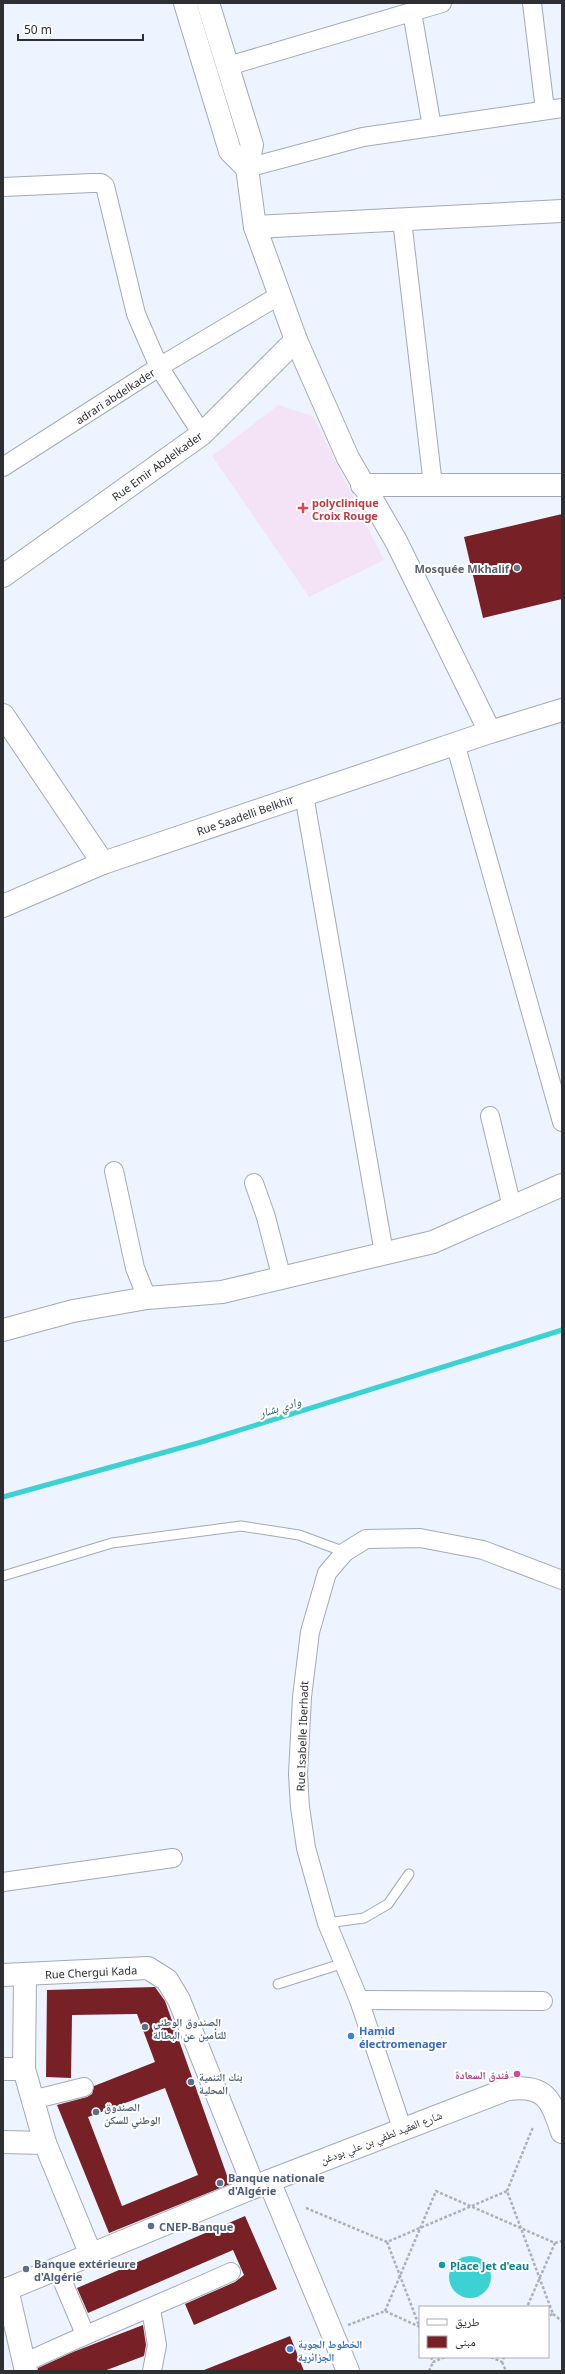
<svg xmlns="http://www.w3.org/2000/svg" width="565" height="2374" viewBox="0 0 565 2374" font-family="'Noto Sans','Noto Naskh Arabic',sans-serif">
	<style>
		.medical { fill: #f4e3f6 }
		.water { fill: #3cd1d2 }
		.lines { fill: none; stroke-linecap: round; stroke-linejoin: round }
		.stream { stroke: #3cd1d2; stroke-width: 5 }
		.building { fill: #772025; fill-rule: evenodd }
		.lane-casing { stroke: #a4aab4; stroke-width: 11 }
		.street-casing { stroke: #a4aab4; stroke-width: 20 }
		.secondary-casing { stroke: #a4aab4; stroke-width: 24 }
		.path { stroke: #acb1b9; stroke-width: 2.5; stroke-dasharray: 3 2; stroke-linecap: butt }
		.lane { stroke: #fff; stroke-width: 9 }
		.street { stroke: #fff; stroke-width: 18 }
		.secondary { stroke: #fff; stroke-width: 22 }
		.health-dot { fill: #e0444e; stroke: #fff; stroke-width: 1.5 }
		.worship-dot { fill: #6b7280; stroke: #fff; stroke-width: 1.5 }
		.service-dot { fill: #5c6f8a; stroke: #fff; stroke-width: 1.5 }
		.shop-dot { fill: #3f7fe0; stroke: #fff; stroke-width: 1.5 }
		.hotel-dot { fill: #d1479c; stroke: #fff; stroke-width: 1.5 }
		.culture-dot { fill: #0f9aa8; stroke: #fff; stroke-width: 1.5 }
		.labels { text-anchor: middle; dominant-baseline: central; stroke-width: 4; stroke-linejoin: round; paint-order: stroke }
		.street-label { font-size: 11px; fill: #2d2f33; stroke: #fff }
		.health-label { font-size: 11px; font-weight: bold; fill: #be3a42; stroke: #fff; text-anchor: start }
		.worship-label { font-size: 11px; font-weight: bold; fill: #5b616d; stroke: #fff; text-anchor: end }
		.service-label { font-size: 11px; font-weight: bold; fill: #4e5e75; stroke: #fff; text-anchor: start }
		.shop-label { font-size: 11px; font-weight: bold; fill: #366cbe; stroke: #fff; text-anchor: start }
		.hotel-label { font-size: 11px; font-weight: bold; fill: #b23c85; stroke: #fff; text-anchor: end }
		.culture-label { font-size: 11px; font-weight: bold; fill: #0d838f; stroke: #fff; text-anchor: start }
		.water-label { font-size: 12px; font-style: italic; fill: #245f5f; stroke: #fff }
	</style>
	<rect width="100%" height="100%" fill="#eef4ff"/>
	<polygon class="medical" points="278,405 313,416 384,560 309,597 212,456"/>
	<circle class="water" cx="470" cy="2277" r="21"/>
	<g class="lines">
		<polyline class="stream" points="3,1497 198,1443 562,1330"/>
	</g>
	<g class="building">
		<polygon points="562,514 562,599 483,618 464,537"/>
		<path d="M155,1987L165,2001L230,2184L109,2233L57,2105L87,2097L92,2094L94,2086L155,2062L137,2014L72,2015L71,2078L46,2077L47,1990ZM165,2088L198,2175L122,2206L88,2117Z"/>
		<polygon points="245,2216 277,2289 194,2325 185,2304 235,2282 244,2275 233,2250 88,2313 77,2288"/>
		<polygon points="143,2325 146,2345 144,2356 104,2371 38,2371 38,2368 73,2352"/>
		<polygon points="290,2336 304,2371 204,2371 204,2370"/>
	</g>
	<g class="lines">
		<g class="lane-casing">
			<g id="lane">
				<polyline points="3,1576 112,1543 241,1526 299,1535 345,1552"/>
				<polyline points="327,1923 364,1918 388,1904 409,1874"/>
				<polyline points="278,1984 344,1963"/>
			</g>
		</g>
		<g class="street-casing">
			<g id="street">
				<polyline points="532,3 545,110"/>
				<polyline points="412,12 432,127"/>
				<polyline points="228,66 442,3"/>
				<polyline points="247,168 363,137 562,108"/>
				<polyline points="3,187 92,183 101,183 105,186 136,314 159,367 280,295"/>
				<polyline points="402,220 433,485"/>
				<polyline points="3,467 159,367 202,434"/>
				<polyline points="455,743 562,1122"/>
				<polyline points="304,795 384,1253"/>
				<polyline points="490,1116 512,1207"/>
				<polyline points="114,1171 135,1268 147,1298"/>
				<polyline points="254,1183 266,1217 282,1279"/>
				<polyline points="3,1882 173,1858"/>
				<polyline points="359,2000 543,2001"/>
				<polyline points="32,2100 84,2087"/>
				<polyline points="402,2128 359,2000 327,1923 306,1848 300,1807 298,1774 302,1697 310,1632 327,1573 345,1552 366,1539 420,1538 483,1550 562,1580"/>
				<polyline points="57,2268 85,2334"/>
				<polyline points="151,2309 157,2345 152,2371"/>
				<path d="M24,2363C92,2331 163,2303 231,2272"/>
			</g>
		</g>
		<g class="secondary-casing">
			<g id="secondary">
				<polyline points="185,3 230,151 247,168"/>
				<polyline points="208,3 252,145 247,168 255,227 296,340 348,458 396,541 490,732 562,710"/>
				<polyline points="255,227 562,211"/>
				<polyline points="362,485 562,485"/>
				<polyline points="3,576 202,434 296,340"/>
				<polyline points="3,715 103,863"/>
				<polyline points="3,906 103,863 490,732"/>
				<polyline points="3,1330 73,1311 147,1298 222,1292 433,1242 562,1185"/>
				<polyline points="3,1975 148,1968 167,1980 179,2000 254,2187"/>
				<polyline points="25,1976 24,2069 45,2143 91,2255"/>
				<polyline points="3,2069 24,2069"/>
				<polyline points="3,2142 45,2143"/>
				<polyline points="269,2181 348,2371"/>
				<polyline points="7,2289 26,2371"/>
				<path d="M3,2291L269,2181L508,2089C546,2084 551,2100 562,2132"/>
			</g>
		</g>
		<g class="path">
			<polyline points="507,2191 533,2127"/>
			<polyline points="306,2208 387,2242 507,2191 553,2314 548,2316"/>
			<polyline points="387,2242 420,2328"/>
			<polyline points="555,2243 562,2241"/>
			<polyline points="385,2311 436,2191 555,2243 527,2307"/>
			<polyline points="553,2314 562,2321"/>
			<polyline points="348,2325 385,2311 420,2327"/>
			<polyline points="431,2357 433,2362 445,2357"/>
			<polyline points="491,2357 502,2362 504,2357"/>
			<polyline points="502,2362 506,2371"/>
			<polyline points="429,2371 433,2362"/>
		</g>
		<use href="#lane" class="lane"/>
		<use href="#street" class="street"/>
		<use href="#secondary" class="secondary"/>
	</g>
	<path class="health-dot" d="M301 502h4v4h4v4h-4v4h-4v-4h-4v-4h4z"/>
	<circle class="worship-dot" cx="517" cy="568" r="4"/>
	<g class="service-dot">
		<circle cx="145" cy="2027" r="4"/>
		<circle cx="191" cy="2082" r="4"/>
		<circle cx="96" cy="2112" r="4"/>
		<circle cx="220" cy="2183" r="4"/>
		<circle cx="151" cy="2226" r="4"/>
		<circle cx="26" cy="2269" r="4"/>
	</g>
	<g class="shop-dot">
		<circle cx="351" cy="2036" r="4"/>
		<circle cx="290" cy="2349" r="4"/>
	</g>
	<circle class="hotel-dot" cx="517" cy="2074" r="4"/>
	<circle class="culture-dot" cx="442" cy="2265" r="4"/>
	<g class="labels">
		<g class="street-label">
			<text transform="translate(115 396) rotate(-33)">adrari abdelkader</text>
			<text transform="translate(157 466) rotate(-36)">Rue Emir Abdelkader</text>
			<text transform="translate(245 815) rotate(-19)">Rue Saadelli Belkhir</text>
			<text transform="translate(302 1736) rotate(-88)">Rue Isabelle Iberhadt</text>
			<text transform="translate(91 1972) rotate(-3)">Rue Chergui Kada</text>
			<text transform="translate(381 2137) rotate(-21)">شارع العقيد لطفي بن علي بودغن</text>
		</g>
		<g class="health-label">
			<text x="312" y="502">polyclinique<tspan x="312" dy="13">Croix Rouge</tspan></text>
		</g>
		<g class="worship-label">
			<text x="509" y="568">Mosquée Mkhalif</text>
		</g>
		<g class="service-label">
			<text x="153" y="2021">الصندوق الوطني<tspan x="153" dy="13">للتأمين عن البطالة</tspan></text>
			<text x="199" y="2076">بنك التنمية<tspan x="199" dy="13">المحلية</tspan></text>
			<text x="104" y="2106">الصندوق<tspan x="104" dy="13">الوطني للسكن</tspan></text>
			<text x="228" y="2177">Banque nationale<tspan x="228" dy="13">d'Algérie</tspan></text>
			<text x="159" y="2226">CNEP-Banque</text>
			<text x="34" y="2263">Banque extérieure<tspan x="34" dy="13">d'Algérie</tspan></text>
		</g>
		<g class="shop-label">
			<text x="359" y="2030">Hamid<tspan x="359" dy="13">électromenager</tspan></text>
			<text x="298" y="2343">الخطوط الجوية<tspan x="298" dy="13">الجزائرية</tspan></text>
		</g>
		<g class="hotel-label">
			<text x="509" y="2074">فندق السعادة</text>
		</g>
		<g class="culture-label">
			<text x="450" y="2265">Place Jet d'eau</text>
		</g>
		<g class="water-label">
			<text transform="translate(280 1407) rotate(-17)">وادي بشار</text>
		</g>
	</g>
	<rect width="565" height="2374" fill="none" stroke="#2d2f33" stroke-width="8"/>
	<rect x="419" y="2306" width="130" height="52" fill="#ffffff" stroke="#abacad"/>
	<rect x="427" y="2319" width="20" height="6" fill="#ffffff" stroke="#abacad"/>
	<text x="455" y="2326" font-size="12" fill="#2d2f33">طريق</text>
	<rect x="427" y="2336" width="20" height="12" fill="#772025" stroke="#abacad"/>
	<text x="455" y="2346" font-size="12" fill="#2d2f33">مبنى</text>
	<path d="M18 34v6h125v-6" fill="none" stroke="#2d2f33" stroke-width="2"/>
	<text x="24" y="34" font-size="12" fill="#2d2f33" stroke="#ffffff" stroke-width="3" paint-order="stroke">50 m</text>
</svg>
